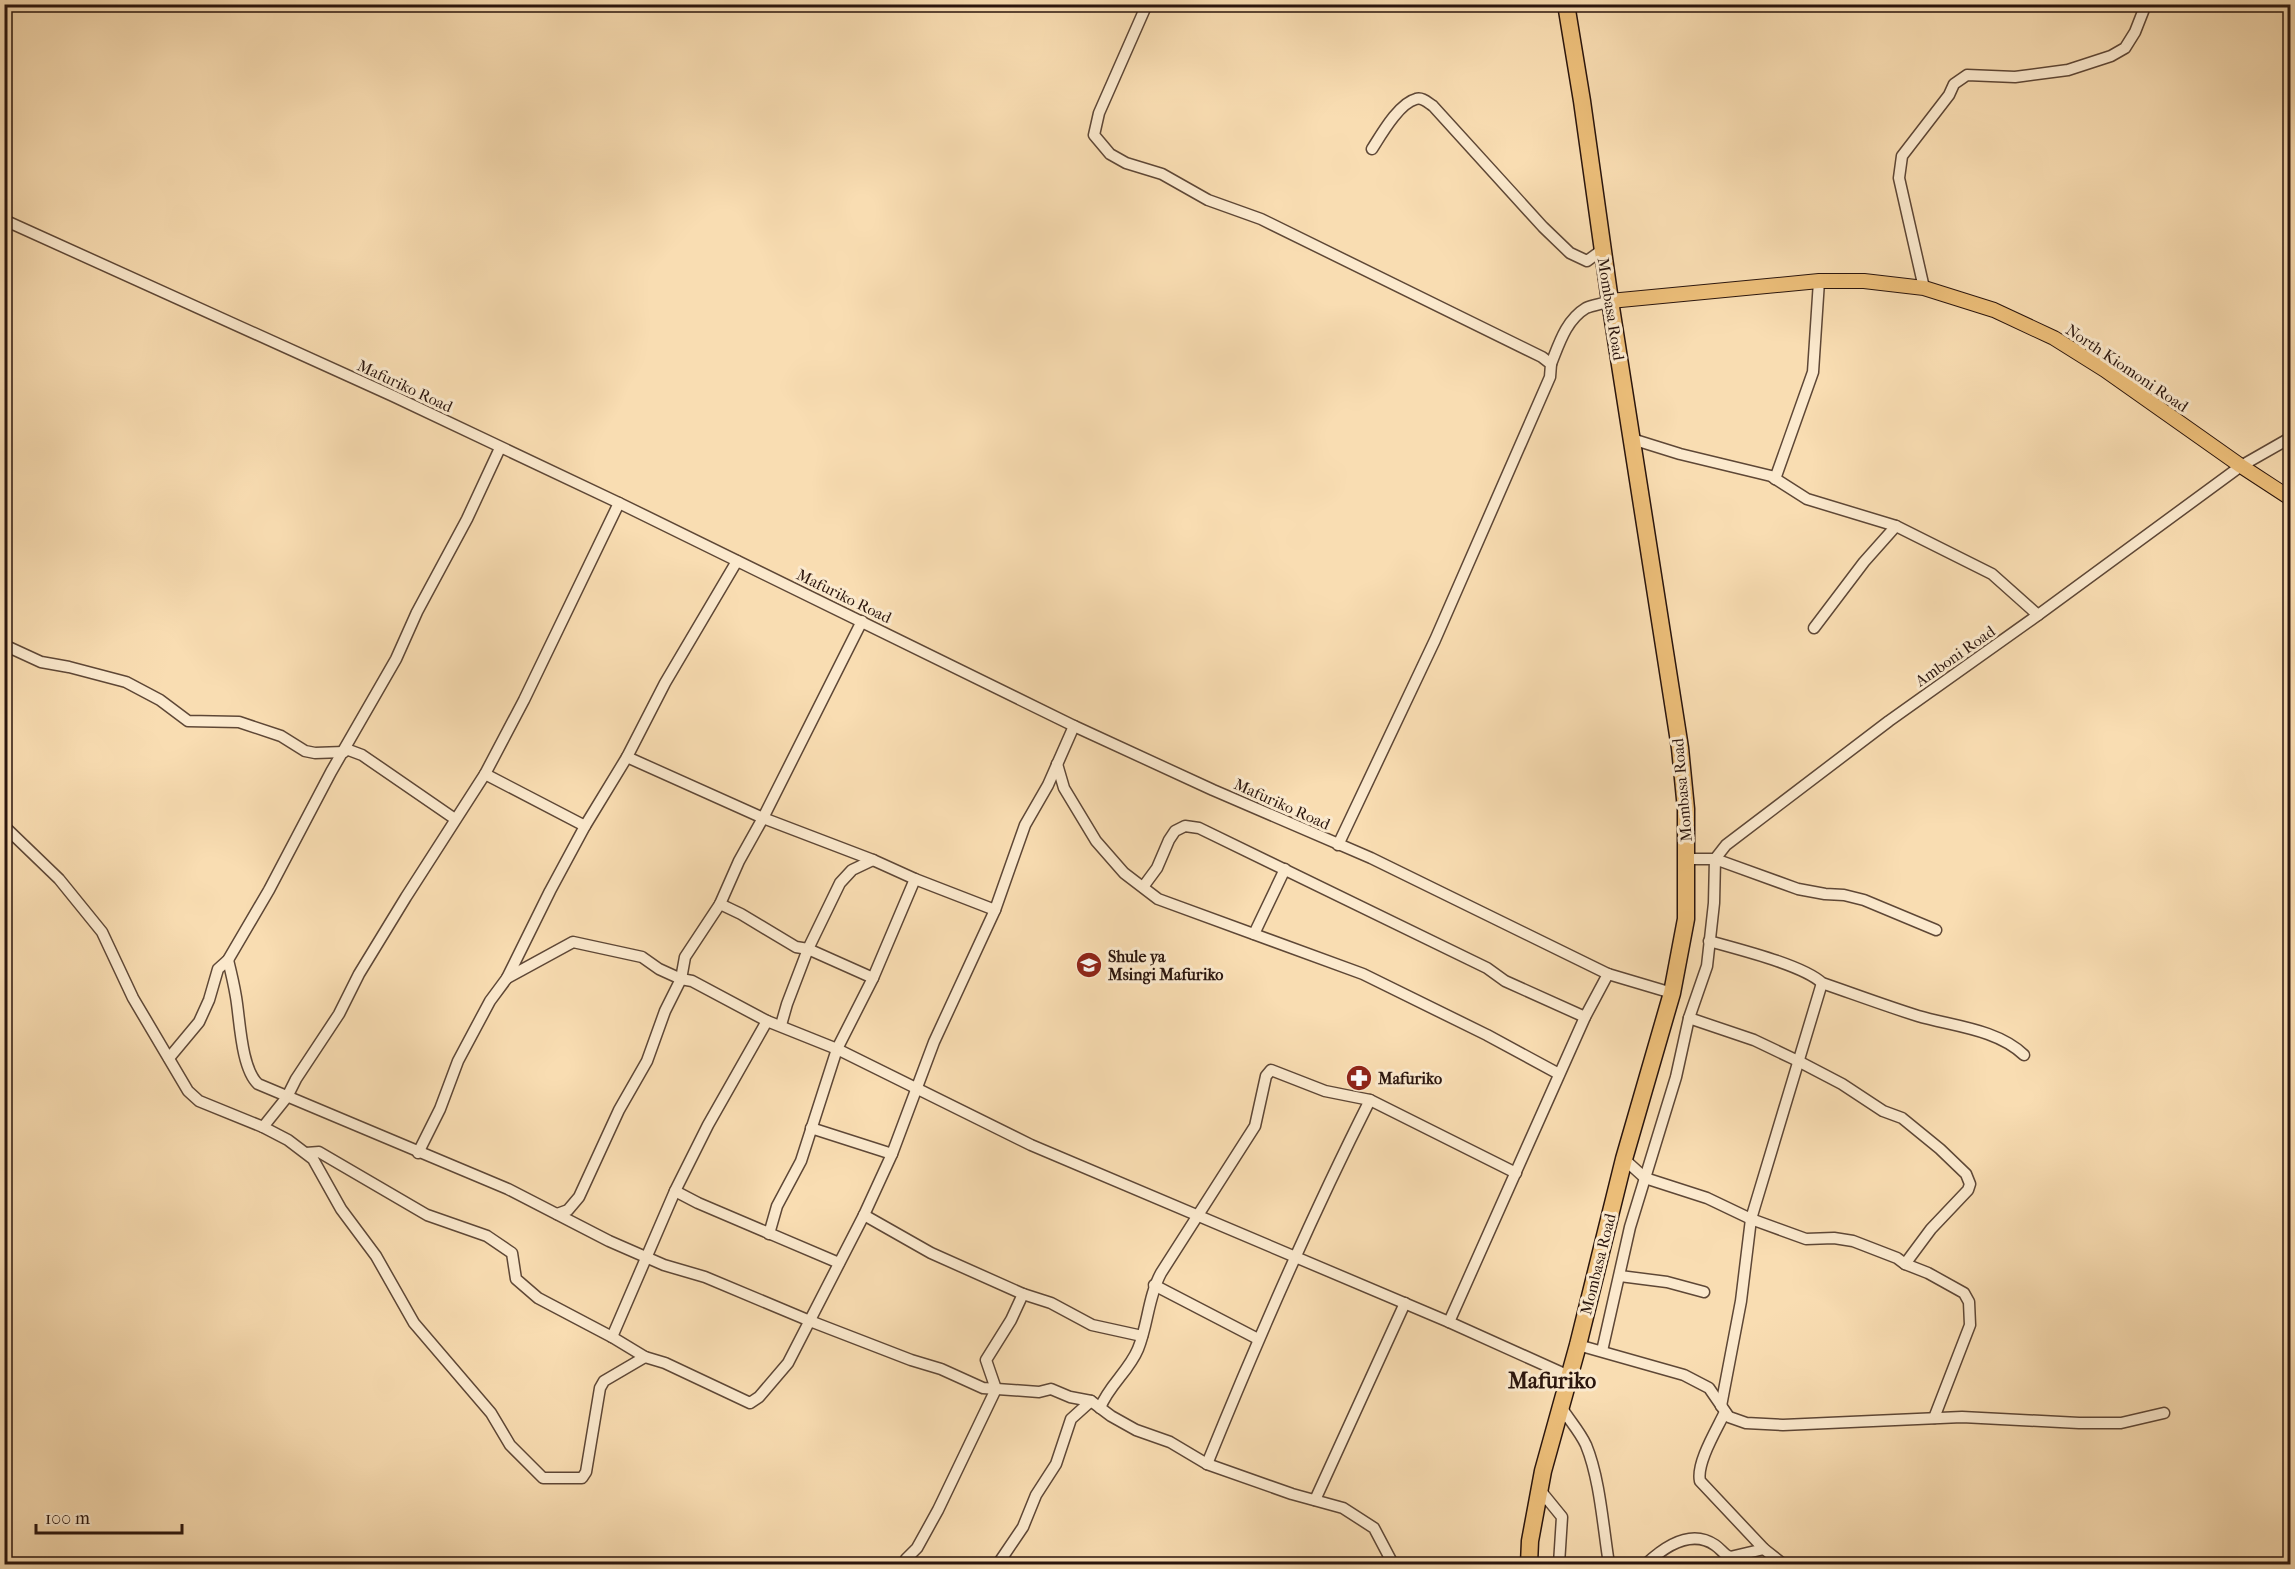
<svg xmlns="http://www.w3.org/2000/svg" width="2295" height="1569" viewBox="0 0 2295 1569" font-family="'IM FELL French Canon',serif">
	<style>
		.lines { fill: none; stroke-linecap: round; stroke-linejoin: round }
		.minor-casing { stroke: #5e4736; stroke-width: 13 }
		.major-casing { stroke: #2a150d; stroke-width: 16 }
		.highway-casing { stroke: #2a150d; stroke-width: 19 }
		.minor { stroke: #fbe9cd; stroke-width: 10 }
		.major { stroke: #ecbe79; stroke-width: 14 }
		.highway { stroke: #ecbe79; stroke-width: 16 }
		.labels { text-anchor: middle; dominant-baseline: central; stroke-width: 6; stroke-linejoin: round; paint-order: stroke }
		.street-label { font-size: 16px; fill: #2a150d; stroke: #fbe9cd }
		.poi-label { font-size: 16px; font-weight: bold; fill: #2a150d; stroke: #fbe9cd; text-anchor: start }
		.district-label { font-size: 22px; font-weight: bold; fill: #2a150d; stroke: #fbe9cd }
	</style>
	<rect width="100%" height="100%" fill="#f9ddb2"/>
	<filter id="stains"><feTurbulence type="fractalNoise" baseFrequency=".00333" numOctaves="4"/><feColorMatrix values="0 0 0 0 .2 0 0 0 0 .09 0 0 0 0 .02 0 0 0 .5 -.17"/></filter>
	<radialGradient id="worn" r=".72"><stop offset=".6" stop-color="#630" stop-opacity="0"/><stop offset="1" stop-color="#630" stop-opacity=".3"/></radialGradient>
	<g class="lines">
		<g class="minor-casing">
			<g id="minor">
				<polyline points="1147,4 1099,113 1094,135 1110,154 1126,163 1162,174 1208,200 1261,219 1542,357 1551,364 1550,377 1435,640 1338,845"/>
				<path d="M1372,149C1381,135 1399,103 1416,99C1422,97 1427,102 1433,106L1543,227L1570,253L1587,261L1602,250"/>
				<polyline points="4,220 393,396 619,503 1074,726 1213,790 1371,858 1608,974 1672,993"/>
				<polyline points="1924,288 1899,178 1902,156 1949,95 1954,84 1967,75 2015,77 2068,70 2111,56 2125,48 2135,32 2146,4"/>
				<path d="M1551,364C1559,344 1566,320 1586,308C1593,305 1602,304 1610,301"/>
				<polyline points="1632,439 1680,454 1771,476 1807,499 1896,526 1992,574 2038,615"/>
				<polyline points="1775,479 1813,372 1819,281"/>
				<polyline points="1814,628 1864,562 1896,526"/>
				<polyline points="4,645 41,662 69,667 126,682 160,700 188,721 239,722 281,736 305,751 315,753 344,752"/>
				<polyline points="346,749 362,755 455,819"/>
				<polyline points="627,757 763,818 873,860 915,879 995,910"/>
				<polyline points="1057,764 1064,788 1096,841 1124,873 1158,899 1363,974 1487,1035 1559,1074"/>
				<polyline points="485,774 585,826"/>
				<polyline points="4,826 59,879 102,932 133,998 188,1091 199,1101 263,1127 288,1140 313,1159 341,1209 376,1256 414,1323 491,1413 510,1445 543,1478 582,1478 586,1472 600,1388 604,1381 645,1357"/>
				<polyline points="1688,859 1715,859 1726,845 1889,721 2038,615 2241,466 2290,438"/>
				<polyline points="1143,887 1157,868 1169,840 1175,831 1185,826 1199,828 1487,968 1505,981 1585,1017"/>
				<polyline points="720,904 741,914 796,947 808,949 873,978"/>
				<polyline points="1254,934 1285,869"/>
				<path d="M1709,941C1737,949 1803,965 1822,983C1854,994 1886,1006 1918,1016C1952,1026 1997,1029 2024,1055"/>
				<path d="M228,960C231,972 234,985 236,997C240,1020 241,1068 258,1084L508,1189L609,1241L664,1265L705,1277L810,1321L911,1360L941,1369L983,1388L1039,1392L1051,1389L1070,1397L1091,1401L1111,1416L1136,1430L1170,1442L1207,1464L1292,1494L1343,1508L1374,1528L1393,1564"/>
				<polyline points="507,978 573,942 642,957 659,969 681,979 692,981 767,1021 837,1049 1031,1145 1449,1322 1569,1376"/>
				<polyline points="1689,1018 1754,1040 1798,1061 1842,1084 1883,1111 1902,1118 1940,1149 1966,1174 1970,1184 1968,1190 1931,1229 1905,1264"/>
				<polyline points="781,1025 787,1004 808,949 840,883 852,870 873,860"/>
				<polyline points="169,1058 199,1022 209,1000 218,969 228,960 269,890 331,772 396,659 417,612 467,519 500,448"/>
				<polyline points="263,1127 287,1097 296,1079 339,1014 359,974 406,897 485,774 524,700 619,503"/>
				<polyline points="811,1128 892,1154"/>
				<polyline points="306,1153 319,1152 427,1215 487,1236 512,1253 516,1279 538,1298 612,1337 645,1357 665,1363 750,1403 759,1397 788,1363 864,1215 892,1154 934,1042 995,910 1025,825 1048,785 1074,726"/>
				<polyline points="418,1153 440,1109 458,1061 490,1001 507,978 550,891 585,826 627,757 665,683 737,561"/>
				<polyline points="1624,1159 1645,1178 1707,1198 1751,1219 1806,1239 1834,1238 1853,1241 1897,1258 1905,1264 1928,1273 1964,1293 1969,1302 1970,1325 1934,1418"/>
				<polyline points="675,1191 698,1203 839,1263"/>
				<polyline points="557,1214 568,1210 579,1197 619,1110 647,1061 665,1011 681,979 685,957 720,904 739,861 763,818 862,621"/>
				<polyline points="864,1215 931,1253 1023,1294 1051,1303 1092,1325 1142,1336"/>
				<polyline points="769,1234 777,1206 801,1161 837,1049 873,978 915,879"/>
				<polyline points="1620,1276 1667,1282 1704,1292"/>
				<polyline points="1154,1285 1258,1339"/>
				<polyline points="1449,1322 1585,1017 1608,974"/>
				<polyline points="612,1337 675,1191 708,1125 767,1021"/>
				<polyline points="1578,1345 1684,1375 1709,1388 1729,1417 1746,1423 1783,1425 1962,1417 2079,1423 2121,1423 2164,1413"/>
				<polyline points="1602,1351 1630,1227 1676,1077 1689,1018 1707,966 1714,903 1715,859 1798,889 1825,894 1844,895 1864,900 1936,930"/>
				<path d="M1560,1405C1568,1419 1579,1430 1586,1445C1600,1479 1603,1527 1609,1564"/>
				<polyline points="1721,1406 1741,1301 1751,1219 1822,983"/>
				<path d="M1100,1408C1109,1385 1129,1371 1138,1349C1148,1325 1148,1297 1161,1273L1255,1126L1266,1076L1271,1070L1325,1091L1370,1100L1516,1173"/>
				<path d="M1725,1412C1717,1429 1696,1463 1700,1481L1764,1549L1783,1564"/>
				<path d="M1207,1464C1257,1341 1310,1219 1370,1100"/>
				<polyline points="1540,1490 1562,1517 1559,1564"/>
				<polyline points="1315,1500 1405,1303"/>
				<polyline points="904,1564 906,1559 917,1548 938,1510 996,1389 986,1360 1011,1320 1023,1294"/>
				<polyline points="998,1564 1023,1527 1036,1495 1056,1464 1071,1419 1091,1401"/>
				<path d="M1646,1564C1663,1548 1690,1528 1715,1545C1721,1549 1724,1555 1730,1557L1764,1549"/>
			</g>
		</g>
		<g class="major-casing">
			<polyline id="major" points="1610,301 1819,281 1864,281 1924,288 1994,310 2054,338 2105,370 2241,466 2290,498"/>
		</g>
		<g class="highway-casing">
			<polyline id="highway" points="1529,1564 1530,1541 1543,1471 1578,1345 1624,1159 1672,993 1686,919 1686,809 1680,748 1610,301 1582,101 1566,4"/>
		</g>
		<use href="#minor" class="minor"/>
		<use href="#major" class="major"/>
		<use href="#highway" class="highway"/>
	</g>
	<defs>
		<g id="school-disc" transform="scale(1.35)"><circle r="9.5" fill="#8f2418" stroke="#fbe9cd"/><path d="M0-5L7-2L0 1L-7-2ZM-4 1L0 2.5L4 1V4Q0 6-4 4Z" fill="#fff"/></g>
		<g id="pharmacy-disc" transform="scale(1.35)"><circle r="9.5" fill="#8f2418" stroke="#fbe9cd"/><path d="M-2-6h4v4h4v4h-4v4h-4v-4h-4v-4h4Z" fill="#fff"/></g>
	</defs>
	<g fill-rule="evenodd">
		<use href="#school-disc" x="1089" y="965"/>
		<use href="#pharmacy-disc" x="1359" y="1078"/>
	</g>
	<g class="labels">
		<g class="street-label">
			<text transform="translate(1611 309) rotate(81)">Mombasa Road</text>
			<text transform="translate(2127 368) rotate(34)">North Kiomoni Road</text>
			<text transform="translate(405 386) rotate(25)">Mafuriko Road</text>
			<text transform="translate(844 596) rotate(26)">Mafuriko Road</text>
			<text transform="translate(1955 656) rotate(-35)">Amboni Road</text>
			<text transform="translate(1682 790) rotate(-95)">Mombasa Road</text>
			<text transform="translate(1282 804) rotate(24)">Mafuriko Road</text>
			<text transform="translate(1598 1264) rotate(-76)">Mombasa Road</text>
		</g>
		<g class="poi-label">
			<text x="1108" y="956">Shule ya<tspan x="1108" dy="18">Msingi Mafuriko</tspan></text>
			<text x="1378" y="1078">Mafuriko</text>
		</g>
		<g class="district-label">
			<text x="1552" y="1381">Mafuriko</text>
		</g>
	</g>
	<rect width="2295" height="1569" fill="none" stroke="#f9ddb2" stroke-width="24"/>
	<rect x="6" y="6" width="2283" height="1557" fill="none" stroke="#2a150d" stroke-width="3"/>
	<rect x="12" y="12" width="2271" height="1545" fill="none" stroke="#2a150d" stroke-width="1.5"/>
	<path d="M36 1524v9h146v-9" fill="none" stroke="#2a150d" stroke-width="3"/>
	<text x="45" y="1524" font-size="18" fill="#2a150d" stroke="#fbe9cd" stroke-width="4.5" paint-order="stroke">100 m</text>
	<rect width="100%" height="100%" filter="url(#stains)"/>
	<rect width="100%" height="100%" fill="url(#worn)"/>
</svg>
